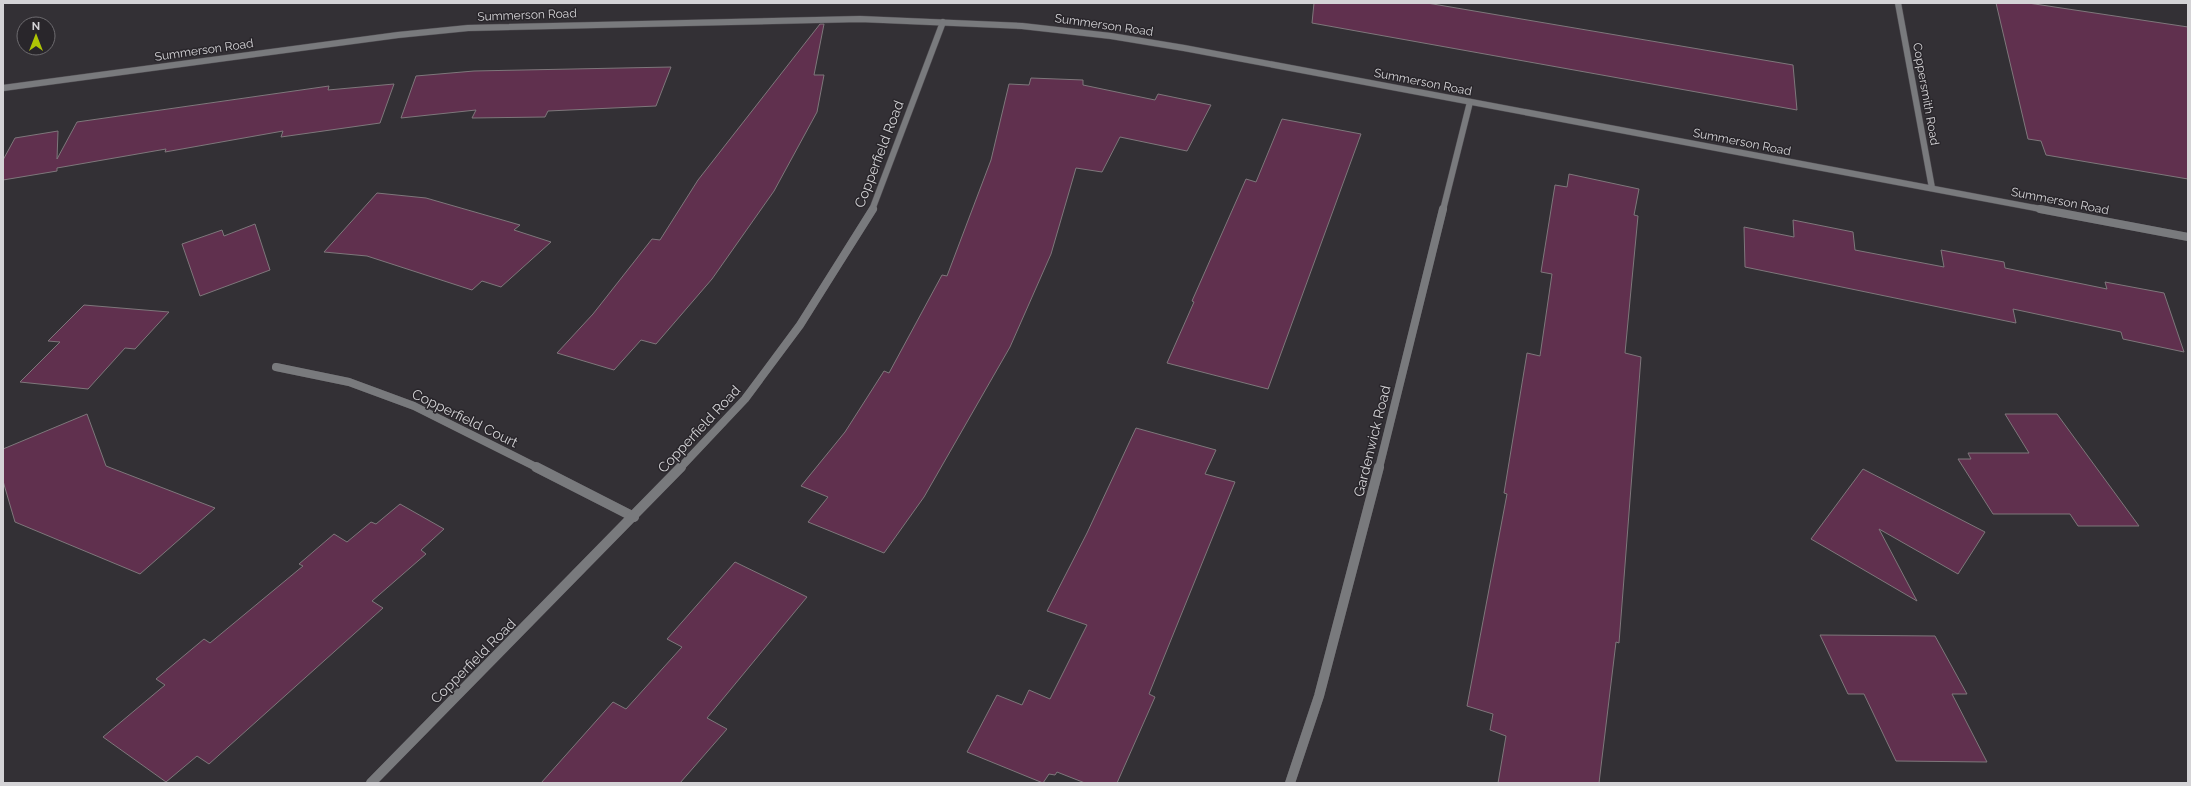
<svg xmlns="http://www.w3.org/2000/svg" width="2191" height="786" viewBox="0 0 2191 786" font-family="Raleway,sans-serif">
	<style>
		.building { fill: #60304e; stroke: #7e777b }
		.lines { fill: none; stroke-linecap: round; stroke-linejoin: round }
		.street-far2-casing { stroke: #504d52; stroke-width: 7 }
		.street-far1-casing { stroke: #504d52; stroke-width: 8 }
		.street-casing { stroke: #504d52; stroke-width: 10 }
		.street-far2 { stroke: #797a7d; stroke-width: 6 }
		.street-far1 { stroke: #797a7d; stroke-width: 8 }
		.street { stroke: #797a7d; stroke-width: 10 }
		.labels { text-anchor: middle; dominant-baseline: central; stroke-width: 3; stroke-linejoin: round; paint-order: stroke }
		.far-street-label { font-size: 12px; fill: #d4d3d6; stroke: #29262b }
		.street-label { font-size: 14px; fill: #d4d3d6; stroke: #29262b }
	</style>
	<rect width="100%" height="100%" fill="#333035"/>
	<g class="building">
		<polygon points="1314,3 1427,3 1793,65 1797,110 1312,23"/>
		<polygon points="1996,3 2028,3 2188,27 2188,179 2046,155 2041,141 2028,139"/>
		<polygon points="820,24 824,24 814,75 824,75 817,112 774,191 712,279 656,344 641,340 614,370 557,353 593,314 652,239 660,240 698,180"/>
		<polygon points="671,67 656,106 548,111 545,117 472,118 476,110 401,118 416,76 474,71"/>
		<polygon points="1031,78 1083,80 1083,85 1155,100 1158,94 1211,105 1187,151 1120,137 1102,172 1076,168 1051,254 1010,347 924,497 884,553 808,522 828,497 801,486 845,432 884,371 889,373 942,275 947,276 991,160 1009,84 1029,85"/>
		<polygon points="394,84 380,123 281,137 283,131 165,152 166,149 57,168 57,171 3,180 3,160 15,138 58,131 57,159 77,122 329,86 328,90"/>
		<polygon points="1282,119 1361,134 1268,389 1167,363 1194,302 1192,301 1246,179 1256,182"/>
		<polygon points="1569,174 1639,189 1634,215 1638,216 1625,353 1641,357 1619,643 1616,642 1599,783 1498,783 1506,736 1490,730 1493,714 1467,706 1507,494 1504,493 1527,353 1540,356 1552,274 1541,272 1555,185 1567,187"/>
		<polygon points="377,193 426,198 520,225 514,230 551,242 501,287 482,281 472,290 367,256 324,252"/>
		<polygon points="1793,220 1853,232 1855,250 1944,267 1941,250 2004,262 2005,268 2107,289 2105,282 2164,293 2184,352 2123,339 2121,332 2013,309 2016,323 1745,267 1744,227 1794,237"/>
		<polygon points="255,224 270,270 200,296 182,244 222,230 224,236"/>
		<polygon points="84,305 169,312 135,349 125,348 88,389 20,382 60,342 48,341"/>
		<polygon points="87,414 106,466 215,508 140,574 15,522 3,481 3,449"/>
		<polygon points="2005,414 2057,414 2139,526 2078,526 2070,514 1993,514 1958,459 1971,459 1968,453 2029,453"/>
		<polygon points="1136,428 1216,450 1205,474 1235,482 1149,694 1155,697 1117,783 1085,783 1057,772 1055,775 1049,774 1043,783 967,752 997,695 1022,705 1029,690 1050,699 1087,625 1047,611 1087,533"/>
		<polygon points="1863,469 1985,532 1958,574 1879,529 1917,601 1811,539"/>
		<polygon points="400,504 444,529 421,550 426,554 372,601 383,608 209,764 197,756 166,782 103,737 165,685 156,679 204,639 210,643 303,566 299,564 334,534 347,542 371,522 376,524"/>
		<polygon points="735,562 807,597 707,718 727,729 680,783 541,783 613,702 626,709 682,647 667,639"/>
		<polygon points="1820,635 1935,636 1967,694 1952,694 1987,762 1896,761 1864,694 1848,694"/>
	</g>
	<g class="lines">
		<g class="street-far2-casing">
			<g id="street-far2">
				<polyline points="1898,3 1932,188"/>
				<polyline points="3,88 398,35 468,28 860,19 1022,26 1111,36 1184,48 2046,210"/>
				<polyline points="872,210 943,22"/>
				<polyline points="1443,210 1470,102"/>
			</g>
		</g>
		<g class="street-far1-casing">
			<g id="street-far1">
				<polyline points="2040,209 2188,237"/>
				<polyline points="276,367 349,382 414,406 538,468"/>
				<polyline points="680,468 745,399 800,325 873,209"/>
				<polyline points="1379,468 1443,209"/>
			</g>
		</g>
		<g class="street-casing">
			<g id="street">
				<polyline points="536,467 634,517"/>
				<polyline points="371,783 681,467"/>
				<polyline points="1290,783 1319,696 1379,467"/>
			</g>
		</g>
		<use href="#street-far2" class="street-far2"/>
		<use href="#street-far1" class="street-far1"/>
		<use href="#street" class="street"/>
	</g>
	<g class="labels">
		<g class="far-street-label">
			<text transform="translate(527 15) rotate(-2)">Summerson Road</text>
			<text transform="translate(1104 25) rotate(8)">Summerson Road</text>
			<text transform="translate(204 50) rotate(-8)">Summerson Road</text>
			<text transform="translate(1423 82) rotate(11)">Summerson Road</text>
			<text transform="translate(1926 94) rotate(80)">Coppersmith Road</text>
			<text transform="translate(1742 142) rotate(11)">Summerson Road</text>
			<text transform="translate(2060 201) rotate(11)">Summerson Road</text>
		</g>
		<g class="street-label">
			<text transform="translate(879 154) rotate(-69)">Copperfield Road</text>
			<text transform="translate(465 418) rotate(26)">Copperfield Court</text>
			<text transform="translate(699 429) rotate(-47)">Copperfield Road</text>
			<text transform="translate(1372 441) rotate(-76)">Gardenwick Road</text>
			<text transform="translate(473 661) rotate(-45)">Copperfield Road</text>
		</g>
	</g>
	<rect width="2191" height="786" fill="none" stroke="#d4d3d6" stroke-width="8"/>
	<g transform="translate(36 36)"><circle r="19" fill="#29262b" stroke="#6d6b6f"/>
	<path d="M0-3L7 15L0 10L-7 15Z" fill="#afc505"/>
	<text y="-6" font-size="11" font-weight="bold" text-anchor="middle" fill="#d4d3d6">N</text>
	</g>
</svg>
